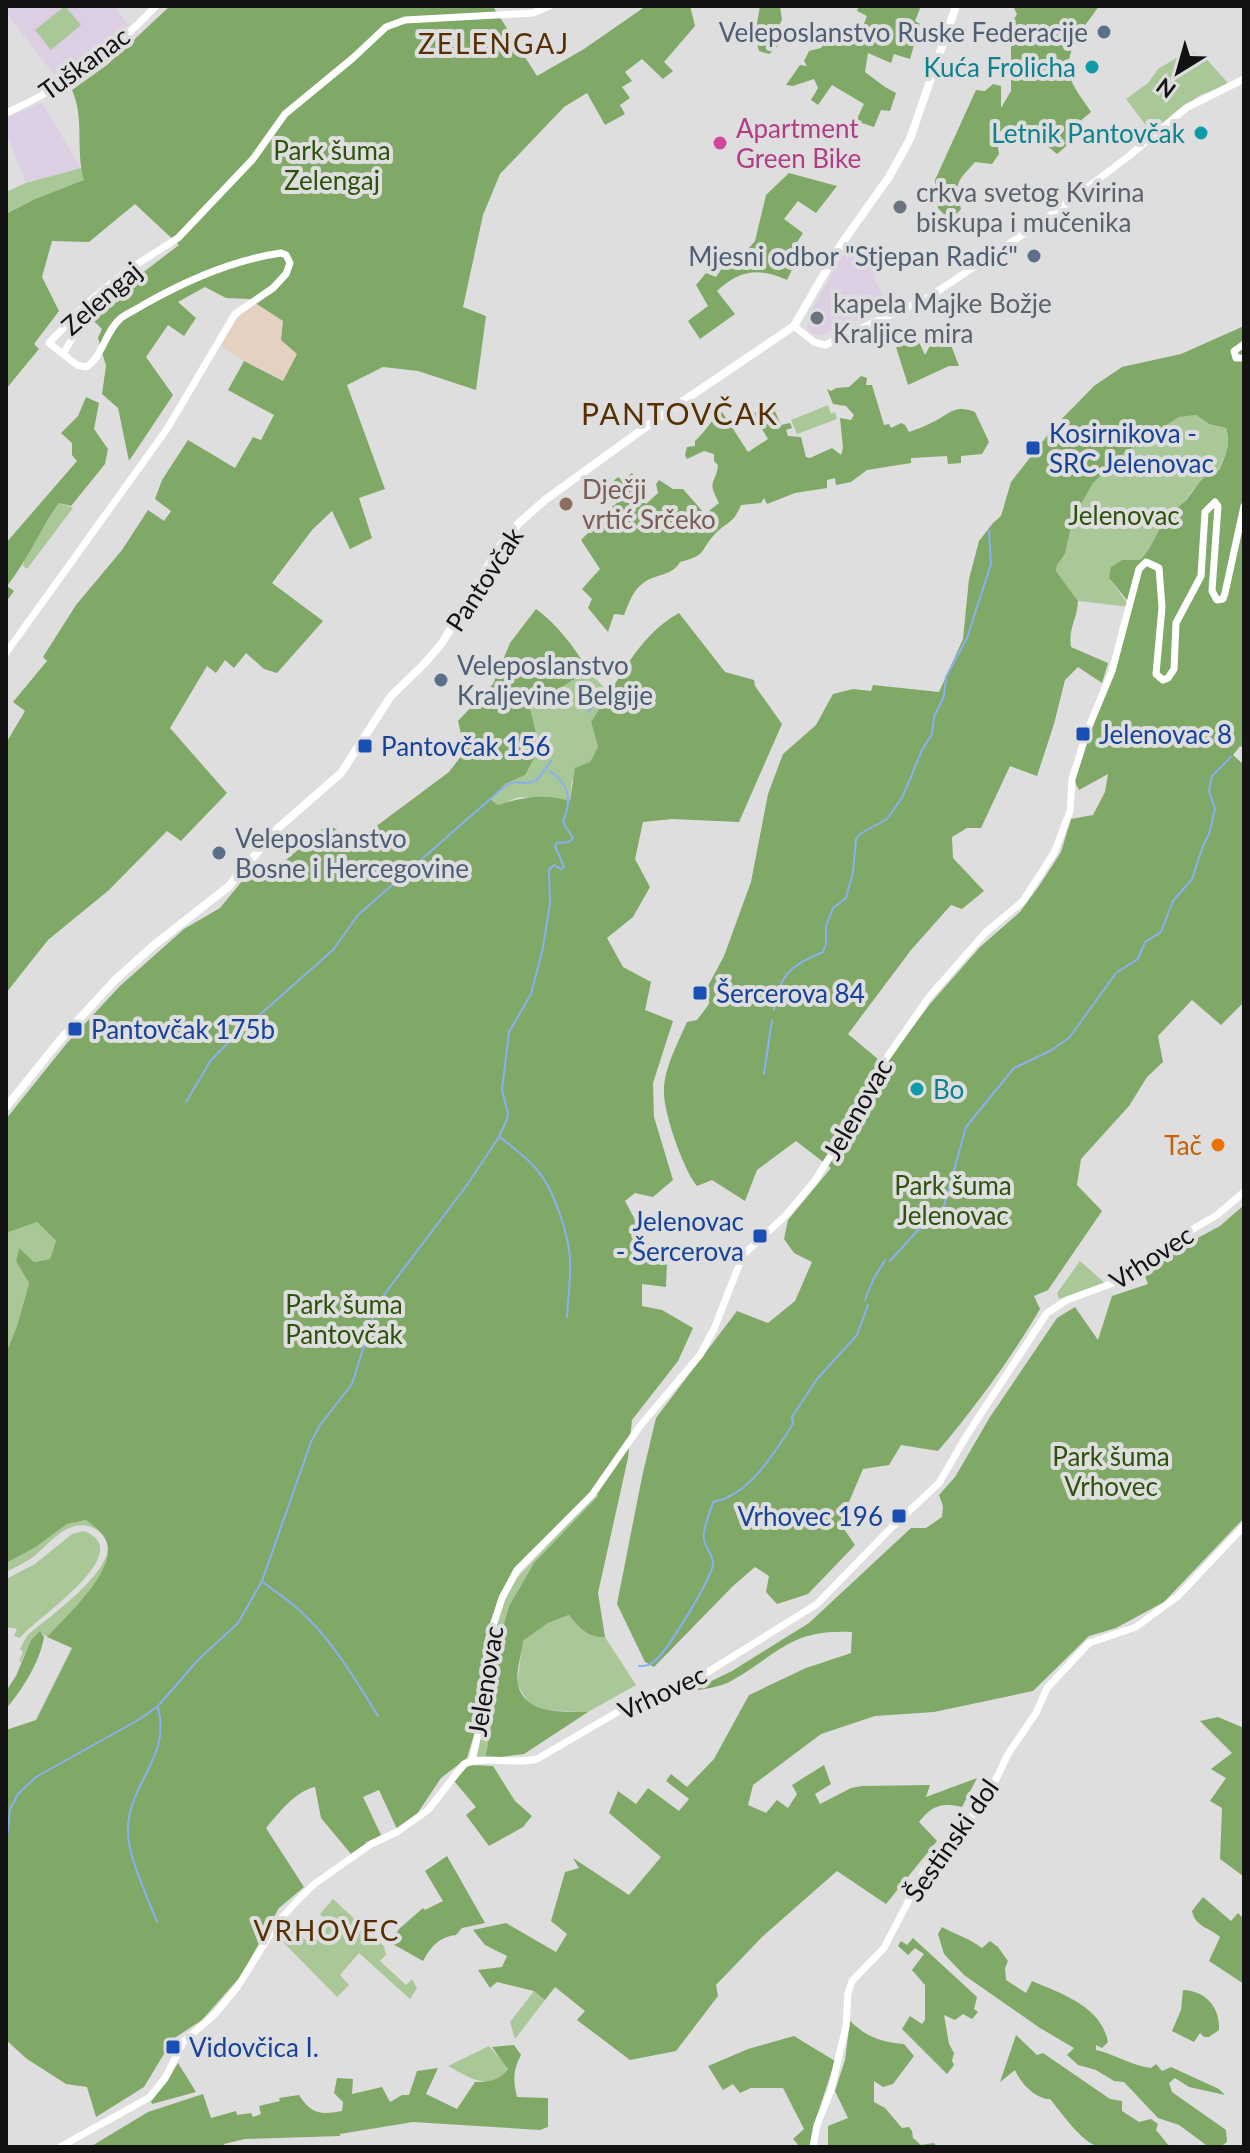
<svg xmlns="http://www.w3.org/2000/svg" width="1250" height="2153" viewBox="0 0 1250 2153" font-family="Lato,sans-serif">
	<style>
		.education { fill: #dccfe3 }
		.medical { fill: #e4d1c1 }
		.green { fill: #aac798 }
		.forest { fill: #80a866; fill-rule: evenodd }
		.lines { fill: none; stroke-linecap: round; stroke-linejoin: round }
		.stream { stroke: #89b0f0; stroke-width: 2 }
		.tertiary { stroke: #fff; stroke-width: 7 }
		.secondary { stroke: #fff; stroke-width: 8 }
		.service-dot { fill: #5c6f8a; stroke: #dededf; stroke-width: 3 }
		.culture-dot { fill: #0f9aa8; stroke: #dededf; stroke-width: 3 }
		.hotel-dot { fill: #d1479c; stroke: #dededf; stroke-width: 3 }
		.worship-dot { fill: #6b7280; stroke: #dededf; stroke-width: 3 }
		.transit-dot { fill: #1a4fb4; stroke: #dededf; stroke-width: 3 }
		.education-dot { fill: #8d6e63; stroke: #dededf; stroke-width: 3 }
		.food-dot { fill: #e8710a; stroke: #dededf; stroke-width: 3 }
		.labels { text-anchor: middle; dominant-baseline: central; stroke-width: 8; stroke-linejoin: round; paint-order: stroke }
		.service-label { font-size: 26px; fill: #4e5e75; stroke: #dededf; text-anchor: end }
		.street-label { font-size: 26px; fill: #121213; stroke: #dededf }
		.culture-label { font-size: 26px; fill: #0d838f; stroke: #dededf; text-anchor: end }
		.hotel-label { font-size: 26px; fill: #b23c85; stroke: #dededf; text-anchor: start }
		.park-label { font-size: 26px; fill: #2d520b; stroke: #dededf }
		.worship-label { font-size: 26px; fill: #5b616d; stroke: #dededf; text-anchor: start }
		.transit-label { font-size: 26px; fill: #164399; stroke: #dededf; text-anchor: start }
		.education-label { font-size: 26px; fill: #785e54; stroke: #dededf; text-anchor: start }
		.food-label { font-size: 26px; fill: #c56008; stroke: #dededf; text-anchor: end }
		.neighbourhood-label { font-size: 28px; letter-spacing: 2px; fill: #572f01; stroke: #dededf }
		.quarter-label { font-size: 30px; letter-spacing: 2px; fill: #572f01; stroke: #dededf }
	</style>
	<rect width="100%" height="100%" fill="#dededf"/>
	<g class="education">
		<polygon points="9,6 114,6 129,25 58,80 6,13"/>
		<polygon points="42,103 81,168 26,183 6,132 6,118"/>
		<polygon points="848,245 881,263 874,279 890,306 822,335 813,334 807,327 808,317"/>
	</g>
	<polygon class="medical" points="256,304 283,321 297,354 284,381 244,361 220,345 240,315"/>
	<g class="green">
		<polygon points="65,6 81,25 51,50 35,30"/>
		<polygon points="1188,51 1203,55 1227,82 1226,86 1200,95 1151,132 1126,99 1148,83 1158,69"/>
		<polygon points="81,168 85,180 35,199 6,214 6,192 26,183"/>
		<polygon points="828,405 831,414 835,412 837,419 797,434 791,420"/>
		<path d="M1196,415L1209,424L1226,428C1231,444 1226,455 1218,470C1200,475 1198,486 1186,499C1181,506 1173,511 1168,517C1156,530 1153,548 1140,560H1122L1109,578L1130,607L1078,601L1056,571L1057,565L1065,554L1073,518L1093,483L1123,454L1179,417Z"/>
		<polygon points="59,503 73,508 27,569 23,566 25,556"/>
		<polygon points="588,670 610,694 591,722 598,747 590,762 572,781 570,801 520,797 498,805 490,799 505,784 525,775 536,733 530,708"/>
		<polygon points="37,1222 56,1241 50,1259 34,1262 19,1249 16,1261 29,1282 17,1326 6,1353 6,1233"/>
		<polygon points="1080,1261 1106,1284 1059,1299 1057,1293"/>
		<polygon points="597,1493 598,1496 534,1563 509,1606 497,1649 493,1716 485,1759 476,1756 486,1711 486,1672 495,1623 513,1582"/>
		<path d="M86,1520C94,1526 105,1533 107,1543C116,1573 65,1617 47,1637L40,1632L31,1640L21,1662L19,1661L23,1652L20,1649L27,1636C43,1620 148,1551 91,1527C83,1524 74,1525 67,1529C55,1535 44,1548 33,1557C25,1563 15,1567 6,1572V1563L36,1547L67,1524Z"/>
		<path d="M84,1531C140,1552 34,1619 20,1638L14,1636L17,1629L6,1627V1579L35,1564L72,1534Z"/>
		<path d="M570,1615C580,1628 587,1638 605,1637L636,1685L588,1712L541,1710L529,1704L517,1684L523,1641L548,1623Z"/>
		<polygon points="333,1899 384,1946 386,1955 380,1961 406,1985 412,1979 417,1988 410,1999 359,1953 340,1975 349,1985 337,1997 283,1942 291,1932 287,1922 311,1945 330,1924 320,1914"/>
		<polygon points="534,1991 545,2000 515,2039 510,2022"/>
		<path d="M489,2046L508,2067C495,2095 468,2077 448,2066Z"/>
	</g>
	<g class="forest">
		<path d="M170,6H500L494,8L537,76L584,49L646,6H690L695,26L664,62L673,71L663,79L642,59L625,72L632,81L622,87L630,98L620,105L625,114L605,125L587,93L564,107L500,174L483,215L463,307L486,316L476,390L418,371L383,367L347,385L385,489L359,498L372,538L350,549L332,511L312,530L272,583L323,621L277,673L264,669L246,653L234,668L225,660L216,673L207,666L170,728L227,793L181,841L167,831L109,890L48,940L6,993V743L25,711L13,702L47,661L43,657L76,605L122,550L148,510L164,521L171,511L155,499L162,480L188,440L235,468L253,437L261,440L274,415L228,390L244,361L283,381L297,354L281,340L283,321L249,299L226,298L205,287L178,302L196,318L184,336L168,325L146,357L173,395L129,461L118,408L102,394L106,366L98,338L102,329L93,320L116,293L179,245L135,204L89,242L52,241L42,277L59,311L34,344L39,349L6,389V214L35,199L84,180C75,150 85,119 72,90L107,65Z"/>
		<polygon points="760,6 780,6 782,20 773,37 779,45 769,54 759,51 755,35"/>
		<polygon points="859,6 921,6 915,21 920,24 910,59 894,54 891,63 868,53 865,72 885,87 896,93 890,111 881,110 874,127 856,121 864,104 832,85 818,105 811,100 818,88 814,79 793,86 786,85 800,65 807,66 804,61 809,51 821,48 832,33 857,42 867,16 857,11"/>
		<path d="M1013,6H1099C1085,26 1063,51 1070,77C1074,89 1084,101 1091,112L1071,129L1073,140L1057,154L1041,141L1006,127L996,135L999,154L992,164L975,162C957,182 954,182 961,209L950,221L938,208L935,180L976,90L985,91L993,84L1001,86V108L1011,91V46L1001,41L1017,14Z"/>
		<path d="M789,173L837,186L816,213L798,201L784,219L803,233L790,253L797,259L787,280C759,267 739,270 717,291L735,314L700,339L688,321L708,306L696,285L706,273L716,277L725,264L720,261L723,255L742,256L755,241L766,195Z"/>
		<path d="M1244,326V748L1240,746L1233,755L1244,765V1002L1221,1025L1192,1000L1158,1036L1163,1062L1147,1077L1129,1106L1081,1159L1077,1185L1102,1211L1048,1290L1034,1296L1040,1309C1010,1360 976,1406 938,1451L901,1445L889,1465L863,1469L840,1523L855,1545L808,1594L777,1604L766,1592L769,1576L755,1567L733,1586L654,1667L645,1662L617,1604L642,1477L656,1418L737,1311L768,1323L795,1301L812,1262L794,1253L784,1239L788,1220L831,1168L796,1141L757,1170L745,1201L712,1180L697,1186C684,1171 664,1114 664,1093C663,1070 678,1043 687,1022L697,1020L709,1004L708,986L724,956L751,882L768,794L783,754L816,725L833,694L853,689L871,691L873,685L939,692L963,639L969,579L979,541L993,523L1001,516L1011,482L1054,427L1094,386L1122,367L1181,354ZM1196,415L1209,424L1226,428C1231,444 1226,455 1219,470C1200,475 1198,486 1187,499C1181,505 1173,511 1168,517C1156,530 1153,548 1140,560H1122L1111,567L1109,578L1131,605L1074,780L1079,790L1108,774L1105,792L1093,815L1071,819L1061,852L1039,886L1020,912L980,947L930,1004L885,1065L848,1034L911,950L951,905L962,909L984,891L953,858L952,837L967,828H981L1010,766L1037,776L1054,724L1065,680L1078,667L1102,683L1108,663L1071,647C1068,628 1077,620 1078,601L1056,571L1057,565L1065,554L1073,518L1093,483L1123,454L1179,417Z"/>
		<polygon points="917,338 925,355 932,342 951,345 959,366 949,366 908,385 896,347"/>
		<path d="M861,376L867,378L866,385H872L884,425L889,424L891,428L901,423L905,425L909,432C917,429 926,426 933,422C950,414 954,404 975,412L989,442L982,454L961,456V463L948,464L947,456L911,458V463L867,470L851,482L836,485L835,478L827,480V488L795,493L767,504L764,498L761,503L741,505C734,523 728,521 715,534C699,551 708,555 680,562C673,575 658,574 646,581C633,589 629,603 624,615L614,614L608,632L588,608L592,599L582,589L600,569L581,540L589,532L583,522L588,518L599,533L604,530L600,511L609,514L610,508L616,504L615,489L611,483L618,477L622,480L632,473L634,476L631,490L636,491L646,504L658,493L656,484L659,480L673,489H683L705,514L719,503C706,479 716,485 718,465L714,461V454L704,451L687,459L685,455L687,447L695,446V441C705,432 711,420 722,412L748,452L768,439L752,412L762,413L765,421H770L769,407L774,409L781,425L790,423L792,428L786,430L788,436L801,437L806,457L810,458L832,448L841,455L843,448L840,418L851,420L854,415L846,406L833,404L827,389L831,391L836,388L849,387Z"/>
		<path d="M86,397L99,403L94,429L108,449L105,464L71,506L59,503C39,531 27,561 7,586L14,591L6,602V543L77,461L72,455V443L61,433L78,416Z"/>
		<path d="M536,609C558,625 574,647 588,670L530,708L536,733L537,753L525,775L505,784L490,799L498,805C522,797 545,793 570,801L575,768L590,762L598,747L591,722C618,683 637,636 679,613L725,672L754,680L755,686L782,724L739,822L672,819L643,822L635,859L650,887L633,917L607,938L623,967L651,982L645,1010L673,1021L653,1083L654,1117L673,1180L653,1197L635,1193L625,1201L647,1242L667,1262L666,1287L642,1284V1306L662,1310L693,1328L678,1361L632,1420L628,1458L598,1593L605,1637C587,1638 580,1628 569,1615L548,1623L523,1641C522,1653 515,1674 518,1685C526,1716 563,1711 588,1712L524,1754L485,1759L493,1716L497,1649L509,1606L534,1563L598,1496L597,1493L515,1570L492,1619L484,1645L479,1718L467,1758L441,1778L415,1817L397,1829L379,1790L363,1797L381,1835L368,1843L366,1841V1844L351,1854L321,1818L315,1787C294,1792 280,1812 266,1828L304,1887L279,1908L240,1977L202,2020L173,2039L144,2087L96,2117L87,2087L66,2084L27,2059L6,2040V1730L36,1720L72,1648L47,1637C65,1617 116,1572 107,1543C104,1533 94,1526 86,1520L67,1524L36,1547L6,1563V1353L17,1326L29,1283L16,1261L19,1248L34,1262L50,1259L56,1241L37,1222L6,1233V1119L67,1043L120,986L184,929L220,908L252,869L265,878L328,824L340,832L351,845L449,772L465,751L458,721L493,684L510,643Z"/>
		<path d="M1244,1205V1518L1164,1602L1116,1628L1089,1636L1033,1691L934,1712L875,1716L821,1734L753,1785L748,1805L766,1813L777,1800L788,1808L797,1794L792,1785L824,1765L831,1784L815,1794L820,1804L851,1788L862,1786L930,1785L926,1797L977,1778L962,1807C942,1802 931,1806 919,1822L937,1841L886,1904L837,1871L762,1937L716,1985L718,1996L676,2051L630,2060L577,2020L585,2011L555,1987L545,2000L534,1991L497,1982L490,1988L478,1970L502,1967L507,1956L485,1945L473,1930L506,1923L556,1952L567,1934L551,1921L565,1872L579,1868L573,1858L629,1895L661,1857L609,1813L618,1791L636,1804L648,1788L679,1811L689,1799L666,1781L671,1774L687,1787L714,1759L749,1695L806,1668L851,1653L852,1632C790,1629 780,1653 733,1680C721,1687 705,1689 691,1691L732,1671L809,1623L911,1528H926L942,1517L943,1506L939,1495L955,1477L990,1417L1057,1318L1075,1307L1098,1340L1112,1296L1148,1284L1142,1268L1220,1226Z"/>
		<path d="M40,1631L44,1637C40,1662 22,1690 6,1709V1691L16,1676L31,1640Z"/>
		<polygon points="1218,1717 1244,1728 1243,1876 1220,1859 1222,1808 1210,1801 1226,1778 1211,1769 1232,1753 1200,1721"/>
		<polygon points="469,1765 493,1766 515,1801 532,1816 523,1827 489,1846 466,1815 476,1807 454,1781"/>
		<path d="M447,1856L485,1923L462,1928L456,1935C439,1937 431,1946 423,1961L391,1943L399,1929L423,1908L425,1910L443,1901L425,1871Z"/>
		<path d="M1203,1897L1231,1921L1238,1913L1244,1919V1984L1209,1961L1220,1937C1209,1927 1195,1927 1192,1911Z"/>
		<path d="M942,1927C956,1935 969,1938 982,1948L990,1941L998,1947L1008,1961L1005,1968L1006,1980L1026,1993L1032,1981C1062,1994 1101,2006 1108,2042L1102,2048L1096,2045V2050C1114,2054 1133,2066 1151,2068L1156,2064L1162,2071L1171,2067L1219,2089L1225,2095L1189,2087L1175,2078L1169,2083L1172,2092L1226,2130L1227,2142L1220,2147H1209L1179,2125L1158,2118L1124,2082L1114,2081L1096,2070L1078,2065L1067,2055L1074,2048L1040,2028L964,1975L944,1954L938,1934Z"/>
		<polygon points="913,1938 977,1997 974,2009 978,2012 972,2019 963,2014 955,2020 944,2015 949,2044 954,2053 952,2061 954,2065 947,2074 902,2029 910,2016 922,2024 925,2020 925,1985 912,1970 924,1954 915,1948 908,1955 898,1946 901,1941 907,1945"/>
		<path d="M1183,1990C1206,1991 1220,2007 1219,2030L1209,2037H1204L1200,2033L1194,2042L1172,2031L1181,2010Z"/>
		<path d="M850,2021C867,2037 880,2042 904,2044L914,2056L893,2084L883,2087L874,2081V2102L885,2108L902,2128L909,2127L912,2131L913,2138L921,2145L934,2143L937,2147H828V2126L848,2118L835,2091L845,2060Z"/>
		<path d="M1016,2035L1037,2055L1043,2053L1110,2099L1122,2101V2111L1139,2122L1151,2119L1158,2124L1156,2130L1170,2147C1153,2147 1113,2151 1099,2147C1081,2142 1062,2113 1050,2099C1035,2099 1020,2082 1015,2070L1000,2082Z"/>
		<polygon points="794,2036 835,2061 814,2125 811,2147 800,2147 793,2139 804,2129 783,2088 751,2088 740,2093 733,2084 723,2090 708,2066 748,2049"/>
		<path d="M514,2045L521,2055C513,2070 513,2080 517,2097L548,2098V2127L540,2130L413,2122L340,2134V2136L245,2139L224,2144L225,2147H90L148,2112L203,2094L211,2118L236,2111L237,2115L251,2113L253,2117L261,2114L259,2106L280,2101L279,2098L299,2095C311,2114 320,2115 342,2111L343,2102L334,2093L337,2078L353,2079L352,2094L382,2087L390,2102L402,2095H409L417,2071L438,2068L426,2094L457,2109L475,2082C489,2082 499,2081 508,2069L492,2047Z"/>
		<polygon points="178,2063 196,2092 152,2104 151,2100 167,2082"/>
	</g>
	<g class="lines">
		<g class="stream">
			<polyline points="588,712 598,700"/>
			<polyline points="1242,744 1244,741"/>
			<path d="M774,1010C779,975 791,965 823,952L826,944V926L833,908L846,898L853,872L856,839L860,834L887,819L903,796L922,750L932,734L934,717L944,696L946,677L967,638L991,564L989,531"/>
			<polyline points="764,1074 772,1020"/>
			<path d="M186,1102L211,1060L230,1041L333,950L358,915L505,786C518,778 521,786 532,782C540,780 546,767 551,761"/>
			<path d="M500,1137C513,1148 527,1157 538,1171C554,1190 569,1235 570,1260C571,1278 568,1298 567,1317"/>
			<polyline points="890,1261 918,1230 930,1224 942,1213 966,1127 1014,1068 1050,1051 1069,1038 1116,973 1138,959 1145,942 1161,932 1173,901 1192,879 1203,846 1209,834 1215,809 1209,791 1212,776 1231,757"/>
			<polyline points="865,1300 873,1280 885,1260"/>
			<path d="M263,1582C274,1591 287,1599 298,1609C331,1638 355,1679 378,1716"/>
			<path d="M639,1666C647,1666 651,1665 656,1660C668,1649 713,1577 713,1563C713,1554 705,1548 704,1539C702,1529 710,1513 713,1502C750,1495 774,1453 793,1424L792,1417L817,1379L857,1335L868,1305"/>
			<path d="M6,1847L10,1809L18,1794L36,1777L140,1719L158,1706L198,1660L238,1623L262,1581L311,1442L320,1425L352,1384L374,1314L386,1292L467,1185L499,1137L507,1119L508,1114L502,1090L509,1032L531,994L543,948L550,903L549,870L554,865L561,869L564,867L555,846L557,843L569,842L573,838L563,822C572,800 570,785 550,771"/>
			<path d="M157,1922C147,1895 126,1855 128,1826C131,1781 171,1756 158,1708"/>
		</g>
		<g class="tertiary">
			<path d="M6,113C61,89 115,50 156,6"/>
			<polyline points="794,326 814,342 825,345 929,297 1040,223 1129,156 1186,108 1244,79"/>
			<polyline points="1244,344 1234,351 1236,358 1244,358"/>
			<polyline points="63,354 94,301"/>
			<path d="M6,653L167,429L235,314L273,288L286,274L290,263L286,255L281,253C232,260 185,281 143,305C136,310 127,313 121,318C105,331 103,357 86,367L77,365L49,343L86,304L128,270L178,238L253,159L285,114L353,58L386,27L405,20L533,13L550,6"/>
			<polyline points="472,1761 481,1721 489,1638 502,1598 517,1570 592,1495 640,1426 700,1355 714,1329 743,1255 785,1216 814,1182 854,1119 881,1066 929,997 985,933 1023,901 1054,853 1070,811 1072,779 1088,729 1112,671 1139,569 1146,562 1159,568 1162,607 1156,674 1163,680 1168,678 1174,669 1176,623 1201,576 1205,512 1215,502 1218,506 1212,591 1217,600 1223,599 1225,593 1244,506"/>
			<path d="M60,2147L150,2097L165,2078L184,2041L215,2014L238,1986L278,1922L295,1903L313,1885L371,1844L397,1832L428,1810L464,1764C485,1755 513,1765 537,1759L645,1696L703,1675L817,1604L888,1531L939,1483L967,1435L1047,1313L1067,1300L1113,1283L1157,1250L1217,1215L1244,1192"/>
			<polyline points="813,2147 817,2125 831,2090 846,2026 848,1993 852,1981 884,1948 924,1871 987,1798 1008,1754 1036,1713 1047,1688 1089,1643 1136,1627 1178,1596 1244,1526"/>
		</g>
		<polyline class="secondary" points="6,1107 60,1040 115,980 154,945 228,887 277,829 341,773 391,696 424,664 442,643 500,546 519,523 545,500 661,416 794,326 842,243 889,177 910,139 956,6"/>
	</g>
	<g class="service-dot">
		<circle cx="1104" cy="32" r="8"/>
		<circle cx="1034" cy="256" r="8"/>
		<circle cx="441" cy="680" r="8"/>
		<circle cx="219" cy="853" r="8"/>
	</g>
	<g class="culture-dot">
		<circle cx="1092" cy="67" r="8"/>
		<circle cx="1201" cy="133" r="8"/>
		<circle cx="917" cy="1089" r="8"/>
	</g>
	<circle class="hotel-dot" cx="720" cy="143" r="8"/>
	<g class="worship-dot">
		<circle cx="900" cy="207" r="8"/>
		<circle cx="817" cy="318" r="8"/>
	</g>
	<g class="transit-dot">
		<rect x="1025" y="440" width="16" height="16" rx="4"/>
		<rect x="1075" y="726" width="16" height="16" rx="4"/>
		<rect x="357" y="738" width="16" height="16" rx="4"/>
		<rect x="692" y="985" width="16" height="16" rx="4"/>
		<rect x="67" y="1021" width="16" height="16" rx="4"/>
		<rect x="752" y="1228" width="16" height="16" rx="4"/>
		<rect x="891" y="1508" width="16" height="16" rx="4"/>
		<rect x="165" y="2039" width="16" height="16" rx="4"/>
	</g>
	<circle class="education-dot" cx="566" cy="504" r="8"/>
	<circle class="food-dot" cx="1218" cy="1145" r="8"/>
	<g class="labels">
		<g class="service-label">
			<text x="1088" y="32">Veleposlanstvo Ruske Federacije</text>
			<text x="1018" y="256">Mjesni odbor "Stjepan Radić"</text>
			<text x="457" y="665" text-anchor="start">Veleposlanstvo<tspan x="457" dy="30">Kraljevine Belgije</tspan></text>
			<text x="235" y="838" text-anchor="start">Veleposlanstvo<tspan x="235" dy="30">Bosne i Hercegovine</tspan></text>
		</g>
		<g class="street-label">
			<text transform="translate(84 63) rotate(-36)">Tuškanac</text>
			<text transform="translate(101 298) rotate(-41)">Zelengaj</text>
			<text transform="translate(484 579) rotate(-57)">Pantovčak</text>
			<text transform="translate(857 1109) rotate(-60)">Jelenovac</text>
			<text transform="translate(1151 1257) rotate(-33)">Vrhovec</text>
			<text transform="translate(485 1681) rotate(-81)">Jelenovac</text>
			<text transform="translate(662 1692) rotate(-25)">Vrhovec</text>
			<text transform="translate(951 1840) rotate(-55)">Šestinski dol</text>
		</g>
		<g class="culture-label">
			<text x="1076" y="67">Kuća Frolicha</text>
			<text x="1185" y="133">Letnik Pantovčak</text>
			<text x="933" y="1089" text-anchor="start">Bo</text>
		</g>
		<g class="hotel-label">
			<text x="736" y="128">Apartment<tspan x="736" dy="30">Green Bike</tspan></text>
		</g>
		<g class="park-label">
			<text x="332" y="150">Park šuma<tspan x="332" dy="30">Zelengaj</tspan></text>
			<text x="1124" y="515">Jelenovac</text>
			<text x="953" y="1185">Park šuma<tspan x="953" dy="30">Jelenovac</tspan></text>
			<text x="344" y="1304">Park šuma<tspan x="344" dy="30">Pantovčak</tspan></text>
			<text x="1111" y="1456">Park šuma<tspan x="1111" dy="30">Vrhovec</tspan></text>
		</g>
		<g class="worship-label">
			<text x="916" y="192">crkva svetog Kvirina<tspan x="916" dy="30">biskupa i mučenika</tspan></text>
			<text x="833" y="303">kapela Majke Božje<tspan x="833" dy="30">Kraljice mira</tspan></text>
		</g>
		<g class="transit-label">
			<text x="1049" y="433">Kosirnikova -<tspan x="1049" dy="30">SRC Jelenovac</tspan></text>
			<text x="1099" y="734">Jelenovac 8</text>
			<text x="381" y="746">Pantovčak 156</text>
			<text x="716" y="993">Šercerova 84</text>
			<text x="91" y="1029">Pantovčak 175b</text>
			<text x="744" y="1221" text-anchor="end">Jelenovac<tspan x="744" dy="30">- Šercerova</tspan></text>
			<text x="883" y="1516" text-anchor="end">Vrhovec 196</text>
			<text x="189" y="2047">Vidovčica I.</text>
		</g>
		<g class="education-label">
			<text x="582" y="489">Dječji<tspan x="582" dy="30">vrtić Srčeko</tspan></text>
		</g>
		<g class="food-label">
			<text x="1202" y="1145">Tač</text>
		</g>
		<g class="neighbourhood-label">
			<text x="494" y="43">ZELENGAJ</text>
			<text x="327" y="1930">VRHOVEC</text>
		</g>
		<g class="quarter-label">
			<text x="680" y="413">PANTOVČAK</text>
		</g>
	</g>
	<rect width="1250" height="2153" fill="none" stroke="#121213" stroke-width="16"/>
	<g transform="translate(1178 72) rotate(217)" stroke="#dededf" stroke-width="6" paint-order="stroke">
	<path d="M0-6L14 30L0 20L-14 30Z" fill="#121213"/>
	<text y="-12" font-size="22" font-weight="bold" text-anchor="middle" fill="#121213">N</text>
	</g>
</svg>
